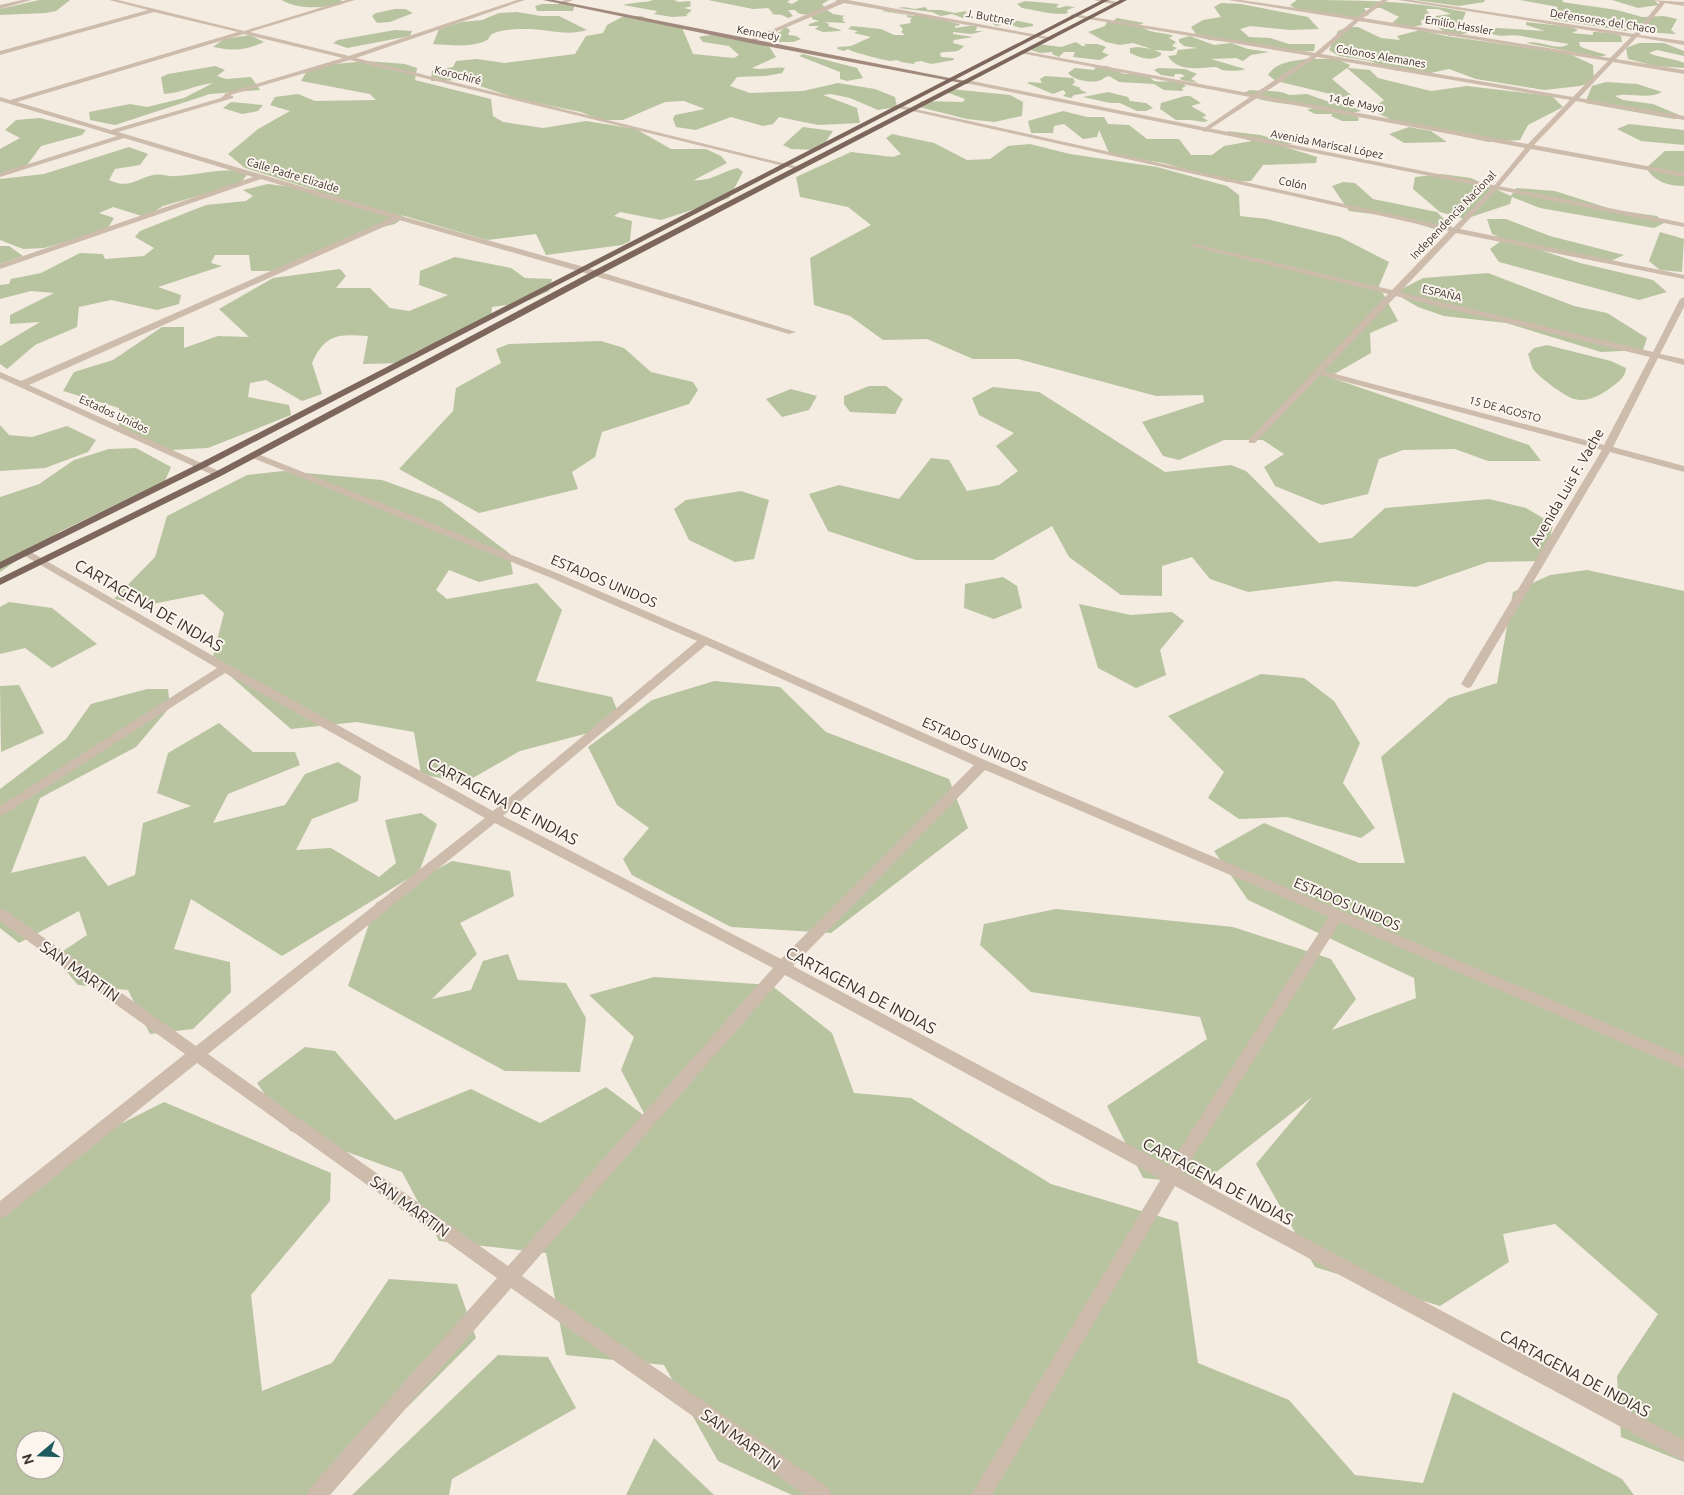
<svg xmlns="http://www.w3.org/2000/svg" width="1684" height="1495" viewBox="0 0 1684 1495" font-family="Ubuntu,sans-serif">
	<style>
		.green { fill: #b8c4a0; fill-rule: evenodd }
		.lines { fill: none; stroke-linecap: round; stroke-linejoin: round }
		.minor { fill: #cdbbac; fill-rule: evenodd }
		.tertiary { fill: #cdbbac; fill-rule: evenodd }
		.secondary { fill: #a18a7d; fill-rule: evenodd }
		.primary { fill: #7d675c; fill-rule: evenodd }
		.labels { text-anchor: middle; dominant-baseline: central; stroke-width: 4; stroke-linejoin: round; paint-order: stroke }
		.far-street-label { font-size: 11px; fill: #3b302b; stroke: #fbf5ee }
		.street-label { font-size: 14px; fill: #3b302b; stroke: #fbf5ee }
		.near-street-label { font-size: 16px; fill: #3b302b; stroke: #fbf5ee }
	</style>
	<rect width="100%" height="100%" fill="#f4ebe1"/>
	<g class="green">
		<polygon points="39,0 70,0 56,11 46,13 0,15 0,9"/>
		<path d="M281,0H341L343,4C323,8 300,10 281,0Z"/>
		<path d="M653,0H674L679,2L690,1L691,4L689,5L692,6L684,8L692,10L686,15L688,16L672,17L654,14L657,11L623,5C633,2 645,3 653,0Z"/>
		<path d="M708,0H790L787,2L792,4L799,0H829L822,4L825,8C815,12 802,19 795,10H788L793,16L788,18L782,15L771,14L773,13L768,8L753,9Z"/>
		<path d="M1297,0C1354,0 1410,0 1466,12L1461,24L1468,33L1449,36L1430,21L1436,16L1451,14L1438,9H1426L1432,18L1421,20L1422,25L1412,27L1392,23L1399,17L1381,8H1364L1369,15L1353,18L1296,9L1290,5Z"/>
		<polygon points="1415,0 1485,0 1484,2 1459,6"/>
		<polygon points="1520,0 1563,0 1562,2 1617,10 1642,17 1664,16 1677,19 1671,30 1676,34 1626,31 1549,19 1558,7"/>
		<polygon points="1612,0 1654,0 1659,5 1638,8"/>
		<path d="M1025,1L1059,4L1056,7L1059,8L1066,6L1075,7L1067,10L1068,13C1057,16 1034,10 1022,8L1017,4Z"/>
		<polygon points="1221,3 1241,4 1308,17 1319,29 1290,30 1250,26 1240,29 1249,37 1270,38 1289,44 1315,44 1314,51 1294,52 1262,45 1210,40 1198,37 1191,27 1203,20 1221,17 1214,7"/>
		<polygon points="542,4 575,4 573,11 537,11 535,6"/>
		<polygon points="904,7 915,9 925,7 928,10 941,10 955,13 966,11 967,14 973,16 963,18 952,14 941,16 932,12 898,8"/>
		<polygon points="395,9 405,9 413,13 390,22 377,23 372,16 376,13"/>
		<polygon points="827,10 833,14 845,16 842,17 844,19 842,20 846,23 825,22 829,24 828,26 841,30 840,31 823,32 815,29 819,26 809,26 809,24 819,21 812,19 812,16"/>
		<path d="M886,10L913,16L917,14L959,24L960,25L955,26V28L976,25L977,28L975,31H983L972,34L953,32V34L973,37L954,40L953,43L964,46C956,55 949,50 940,53L941,57L953,58L954,60L931,64L921,61L915,62L914,64L901,62C896,59 895,61 890,61C884,60 851,52 848,49L844,51L837,49L838,47L851,46L871,37L854,33L858,31L848,29L852,26L881,29L894,35H905L901,32L903,29L899,25L911,23L910,20L912,18L907,17V15L882,11Z"/>
		<path d="M517,12L541,16H559L587,30C568,36 550,30 530,29C519,29 501,29 492,34C489,36 490,38 487,40C472,48 449,45 433,44L439,29L462,22L482,20L499,13Z"/>
		<polygon points="988,15 1033,24 1033,26 1021,28 1007,24 996,26 991,22 996,19 986,17"/>
		<path d="M641,16L663,24L681,25L693,54L734,58L739,55L729,46L703,42L699,37C722,31 746,40 768,45L776,57L752,68C763,71 774,66 785,68L782,73L766,76L737,77L730,86L750,93L803,91L838,83L875,89L895,97L897,107L878,110L850,98L831,94L823,95L857,108L860,123L818,125L779,117L773,124L763,126L731,117L696,130L676,127L673,119L675,115L705,109L684,101L665,102L623,120H601L581,112L518,99L462,80L431,81L432,71L453,67L456,61L477,59L505,63L575,54L586,36L603,33L607,25L622,17Z"/>
		<path d="M1117,18L1144,23L1139,25C1148,33 1160,32 1171,35L1173,36L1169,38L1176,42L1172,46L1177,48L1172,51L1154,50L1161,53V55C1151,62 1141,58 1130,53V48L1138,47L1152,49L1133,43L1120,45L1106,42L1088,32L1105,26L1107,22H1115L1114,20Z"/>
		<path d="M1526,22L1571,27L1578,30L1572,33L1593,35V32C1602,32 1613,33 1621,36L1622,42H1579L1580,46L1583,48L1607,55L1598,57L1526,43C1540,39 1557,52 1569,44C1554,41 1538,40 1522,36C1511,33 1498,40 1488,31L1497,28L1545,31L1526,25Z"/>
		<polygon points="1348,27 1358,27 1381,38 1400,40 1397,36 1420,30 1446,36 1570,54 1593,65 1594,82 1580,86 1544,90 1476,79 1449,69 1426,74 1393,70 1370,61 1339,56 1329,50 1338,31"/>
		<polygon points="784,28 788,28 790,31 788,34 789,35 796,36 801,39 793,42 780,42 765,37 780,32"/>
		<polygon points="395,30 412,31 410,36 347,48 333,43 338,40"/>
		<path d="M250,35L264,42C244,51 235,51 213,47L224,39Z"/>
		<path d="M1190,36L1214,45L1231,43L1248,49L1269,52L1251,55L1243,61L1236,58L1211,59L1245,69L1243,70C1237,71 1228,71 1222,70C1219,69 1218,67 1215,67C1199,68 1177,72 1168,56L1176,55L1178,50L1197,48L1184,46L1179,42V39Z"/>
		<polygon points="1076,42 1082,46 1086,46 1084,44 1097,44 1104,46 1106,47 1102,52 1109,55 1100,60 1073,57 1075,52 1064,52 1059,57 1052,54 1053,52 1040,53 1031,50 1038,44 1061,47"/>
		<path d="M1639,43H1664L1684,51V56L1657,50L1649,53C1660,58 1673,58 1684,63V68L1655,66L1628,59L1626,48Z"/>
		<polygon points="803,54 857,68 863,78 847,81 840,79 840,72 799,56"/>
		<path d="M1306,59H1337L1350,65L1348,68L1370,70L1378,78L1431,91L1467,86L1552,96L1563,107L1528,125L1520,140L1488,142L1395,121L1379,114L1375,106L1384,100L1347,68L1332,79L1351,95L1343,97L1276,81L1268,75C1276,62 1292,61 1306,59Z"/>
		<path d="M367,61L405,64L417,68L415,80L491,99L493,116L503,122L543,128L586,121L636,129L671,149H706L721,156L727,163L694,180C710,182 723,171 738,168L743,172L729,198L661,220L620,212L614,216L632,221L630,241L622,245L546,255L536,234L487,240L401,215L404,217L395,224L370,230L272,271H251L249,255H215L211,263L222,266L158,287L181,295L179,304L157,310L111,300L79,307L77,327L35,345L7,369L0,364V346L40,322L10,324V315L54,293L31,291L0,299V285L9,284L11,279L41,273L80,253L103,254L105,259L144,256L154,248L135,237L140,231L206,205L246,201L253,196L243,190L268,184L315,190L245,168L228,154L258,129L290,111L270,105L275,97L298,94L315,101L376,100L370,94L301,81L307,71L334,64Z"/>
		<path d="M215,66L225,70L217,76L226,79L251,77L260,90L210,94L115,125L90,120L89,112L130,104L147,107L184,98L213,83C196,85 181,93 164,94L161,77L168,74Z"/>
		<path d="M1096,66H1107L1124,74H1137L1149,77L1154,81C1165,83 1177,78 1186,86L1182,88L1183,91L1164,90L1154,84L1119,82L1109,76C1104,77 1103,80 1098,81C1089,83 1074,80 1068,73L1075,68L1094,70Z"/>
		<polygon points="1159,68 1185,69 1197,74 1191,79 1198,83 1181,80 1180,78 1185,76 1181,74 1175,74 1174,77 1161,75 1154,70"/>
		<polygon points="1045,76 1073,78 1075,82 1072,85 1081,88 1079,89 1087,93 1074,95 1071,98 1063,96 1066,93 1063,90 1053,94 1027,83 1029,82 1042,83 1040,79"/>
		<path d="M1606,82L1637,84L1662,92C1649,100 1629,92 1615,96L1623,100L1653,104L1684,117L1674,119L1585,103L1592,86Z"/>
		<polygon points="951,89 1010,95 1023,102 1022,116 994,122 967,119 919,107 921,101 963,102 965,99 946,92"/>
		<path d="M1250,90C1260,91 1283,90 1289,95L1307,94L1332,103L1349,105L1361,111L1352,113L1359,118L1358,121H1342L1331,116L1333,114H1315L1307,110L1313,108C1291,103 1264,104 1244,93Z"/>
		<polygon points="1108,92 1128,97 1130,101 1146,103 1153,108 1146,111 1137,111 1120,103 1110,103 1083,97"/>
		<polygon points="1185,96 1190,96 1201,103 1191,106 1205,114 1206,116 1202,117 1208,121 1203,122 1191,120 1176,120 1160,109 1161,103"/>
		<polygon points="231,102 263,105 258,111 242,114 223,108"/>
		<polygon points="1063,111 1087,117 1104,117 1108,124 1129,125 1147,139 1179,139 1191,155 1212,155 1224,146 1252,141 1234,136 1227,131 1260,135 1293,144 1279,145 1317,157 1316,163 1263,165 1251,181 1227,182 1164,163 1110,155 1099,130 1097,137 1083,139 1064,124 1054,126 1053,133 1031,133 1028,121"/>
		<polygon points="40,118 86,130 82,135 41,146 25,168 0,175 0,149 20,138 5,130 16,120"/>
		<polygon points="1629,124 1684,130 1684,145 1641,141 1617,129"/>
		<polygon points="803,127 833,131 820,150 791,149 783,145"/>
		<polygon points="1409,127 1431,131 1447,142 1404,143 1389,134"/>
		<polygon points="892,134 934,143 967,160 990,159 1008,146 1030,144 1070,154 1157,167 1227,186 1239,195 1240,216 1267,219 1340,237 1389,262 1379,286 1398,321 1370,333 1371,353 1329,377 1529,445 1541,461 1488,461 1455,449 1403,450 1379,459 1368,494 1322,505 1275,486 1264,467 1284,454 1263,440 1224,440 1179,460 1163,456 1142,422 1204,402 1203,395 1156,396 1018,359 973,359 927,339 883,340 850,316 814,305 810,258 871,225 848,207 800,197 796,177 851,152 893,157 901,154 886,138"/>
		<path d="M129,147L148,154L140,165L115,169L109,180C129,189 134,180 153,175C160,173 168,177 176,176C200,175 225,167 249,172L240,184L163,206L145,217L113,207L99,213L114,218L106,231L44,248L23,249L0,240V179L44,174Z"/>
		<path d="M1665,151H1684V186C1668,186 1655,182 1646,168Z"/>
		<polygon points="1442,174 1471,178 1511,196 1516,188 1555,191 1614,210 1657,216 1664,223 1654,228 1540,208 1512,197 1510,204 1465,219 1440,212 1413,189 1415,177"/>
		<polygon points="1343,182 1355,183 1373,199 1437,212 1453,228 1434,229 1397,217 1349,211 1332,186"/>
		<polygon points="1487,219 1506,219 1550,236 1624,255 1606,263 1540,250 1580,263 1653,280 1667,292 1639,300 1499,262 1490,249 1501,241 1507,241 1492,234"/>
		<polygon points="1660,232 1684,239 1682,272 1660,270 1649,261"/>
		<polygon points="0,246 9,246 23,256 0,264"/>
		<path d="M455,257L511,268L525,278L552,279L549,291L522,303L492,307L491,317L413,353L403,363L363,364L368,336C338,334 325,334 312,363L322,394L302,401L266,380L250,383L248,397L289,405L291,415L208,448L171,450L119,428V408L63,391L74,372L113,360L162,327H184V348L218,336L249,337L219,309L273,278L340,269L346,276L336,288H370L390,308L409,311L448,295L419,285L420,271Z"/>
		<polygon points="1488,273 1574,306 1607,313 1647,338 1643,350 1601,352 1506,323 1444,316 1418,307 1394,293 1423,278"/>
		<polygon points="601,341 624,348 651,372 693,382 698,390 689,404 602,432 595,457 572,472 578,489 479,513 399,469 453,411 456,388 501,363 496,349 509,344"/>
		<path d="M1547,345L1611,361L1626,368C1625,377 1620,381 1613,386C1603,394 1588,403 1574,399C1564,396 1539,377 1533,369C1531,365 1530,359 1528,354L1534,348Z"/>
		<polygon points="869,386 886,386 903,399 895,414 850,412 844,404 844,396"/>
		<polygon points="993,387 1039,392 1165,472 1231,465 1246,471 1319,543 1352,538 1385,508 1489,499 1526,508 1553,524 1545,561 1488,562 1416,587 1336,581 1248,592 1210,579 1192,557 1162,566 1162,596 1121,595 1069,557 1052,526 993,560 916,560 828,531 809,494 839,485 899,499 931,458 949,460 967,491 999,485 1018,471 996,446 1014,433 979,415 972,398"/>
		<polygon points="791,389 817,396 809,410 782,417 766,399"/>
		<polygon points="0,425 9,435 32,437 67,426 96,440 88,452 45,468 0,471"/>
		<polygon points="136,448 171,467 165,481 59,532 0,572 0,497 39,484 74,460 109,449"/>
		<polygon points="283,471 382,480 440,501 509,553 513,574 479,582 449,570 436,590 447,599 537,583 562,610 536,681 612,697 617,710 588,733 520,751 464,783 421,774 414,732 357,722 291,729 212,660 224,613 203,594 147,605 114,599 155,557 167,516 247,475"/>
		<polygon points="741,491 769,500 754,559 735,562 689,540 674,509 686,500"/>
		<polygon points="1587,570 1684,591 1684,1462 1621,1437 1617,1376 1658,1314 1555,1224 1503,1234 1509,1262 1440,1306 1315,1267 1256,1164 1312,1097 1201,1184 1143,1178 1107,1106 1207,1039 1200,1017 1031,992 980,945 984,924 1056,909 1233,927 1331,959 1356,999 1332,1030 1416,998 1414,978 1248,900 1214,851 1264,823 1359,863 1405,863 1381,757 1449,698 1497,683 1513,592 1550,575"/>
		<polygon points="1003,577 1017,586 1022,608 994,619 964,608 965,584"/>
		<polygon points="9,602 52,608 97,644 52,668 25,648 0,654 0,607"/>
		<polygon points="1079,604 1131,615 1172,612 1184,621 1160,650 1166,675 1136,688 1098,668"/>
		<polygon points="1261,674 1304,678 1334,701 1360,743 1343,783 1375,828 1361,838 1287,817 1239,819 1208,798 1224,772 1168,716"/>
		<polygon points="714,681 780,687 826,732 949,779 968,828 831,933 731,927 632,875 623,859 649,828 617,805 588,747 652,700"/>
		<polygon points="19,685 44,733 1,752 0,686"/>
		<polygon points="147,689 168,689 170,707 136,747 40,798 11,873 85,856 108,886 135,875 143,823 191,806 157,793 168,753 219,723 253,752 295,752 300,765 228,794 213,823 285,805 305,774 338,762 361,776 358,801 312,819 296,850 331,848 379,877 396,863 385,820 421,813 437,824 419,872 282,956 191,899 174,949 230,962 231,992 193,1029 150,1034 128,990 78,985 54,957 87,935 79,911 19,943 0,928 0,789 66,739 91,704"/>
		<polygon points="452,861 510,871 514,896 460,923 477,954 432,999 471,990 483,961 508,954 518,980 566,983 586,1018 580,1072 505,1071 348,986 376,903"/>
		<polygon points="654,977 771,985 832,1033 854,1093 911,1098 1051,1184 1178,1222 1198,1363 1289,1400 1355,1475 1423,1483 1453,1392 1622,1479 1634,1495 792,1495 718,1461 664,1365 566,1355 546,1253 439,1241 402,1172 290,1131 257,1083 305,1047 335,1051 395,1120 471,1089 540,1123 606,1087 646,1117 621,1070 634,1037 589,995"/>
		<path d="M164,1102L331,1173L330,1201L251,1295L262,1391L332,1363L389,1279L457,1284L476,1338L320,1495H0V1213L85,1142ZM25,1440H55V1470H25Z"/>
		<polygon points="498,1355 548,1357 576,1408 452,1479 449,1495 352,1495"/>
		<polygon points="654,1438 714,1495 626,1495"/>
	</g>
	<g class="lines">
		<g class="minor">
			<polygon points="22,0 31,0 0,9 0,5"/>
			<path d="M109,0H118L244,31L346,0H355L250,32L349,56L517,0H525L356,58L803,168L800,170L350,60L230,95L233,96V98L118,132L401,216L584,267L796,332L789,334L578,271L399,220L29,385L221,472V476H215L0,378V372L21,381L391,218L261,179L0,269V264L253,177L124,138L0,177V173L117,136L0,101V97L10,100L238,32L154,12L0,55V51L148,10ZM244,34L343,58L226,93L221,98L111,130L17,102Z"/>
			<polygon points="565,0 573,0 561,5 558,3"/>
			<polygon points="835,0 848,0 1054,38 1051,40 844,3 752,42 747,41 837,1"/>
			<polygon points="1094,0 1108,0 1121,3 1118,5"/>
			<path d="M1228,0H1241L1357,17L1382,0H1388L1363,18L1610,58L1631,37L1398,0H1411L1634,34L1660,2L1650,0L1684,2V6L1665,3L1639,35L1684,41V45L1637,37L1616,59L1684,70V74L1613,62L1579,98L1684,116V120L1576,101L1534,145L1684,173V177L1531,149L1498,188L1460,229L1684,275V279L1456,233L1400,292L1653,352L1680,299L1684,297V307L1660,354L1684,359V365L1658,358L1613,447L1684,466V472L1610,452L1471,687L1467,688L1461,684L1602,450L1320,375L1255,443H1249V439L1388,294L1191,246L1195,244L1392,290L1449,231L894,107L897,105L1453,228L1494,186L1525,148L1257,98L1205,132L1202,130L1203,129L1250,97L1020,53L1023,51L1254,94L1311,56L1070,16L1073,14L1315,53L1354,20ZM1359,21L1608,61L1573,97L1321,54ZM1317,57L1570,100L1528,144L1261,95ZM1396,296L1650,357L1604,445L1324,371Z"/>
			<path d="M253,452L557,573L709,638L987,761L1684,1056V1069L1340,922L1183,1173L1684,1440V1461L1175,1186L992,1495H971L1161,1179L785,975L522,1276L829,1488L832,1495H805L511,1288L330,1495H307L310,1488L497,1278L197,1063L6,1216L0,1219V1201L185,1054L0,921V909L5,910L196,1046L485,818L225,673L0,817V806L217,668L20,553L21,551H29L229,665L493,811L697,641L549,577L250,457V453ZM706,645L974,765L781,959L503,816ZM985,770L1329,917L1169,1166L793,966ZM495,823L773,968L508,1266L208,1054Z"/>
		</g>
		<polygon class="tertiary" points="967,80 1684,223 1684,227 965,83"/>
		<polygon class="secondary" points="543,0 554,0 970,82 967,84 750,43"/>
		<g class="primary">
			<polygon points="1102,0 1109,0 204,468 0,569 0,562 198,464"/>
			<polygon points="1120,0 1127,0 599,275 221,476 0,585 0,578 215,472 593,271"/>
		</g>
	</g>
	<g class="labels">
		<g class="far-street-label">
			<text transform="translate(990 17) rotate(10)">J. Buttner</text>
			<text transform="translate(1603 21) rotate(9)">Defensores del Chaco</text>
			<text transform="translate(1459 25) rotate(10)">Emilio Hassler</text>
			<text transform="translate(758 33) rotate(11)">Kennedy</text>
			<text transform="translate(1381 56) rotate(10)">Colonos Alemanes</text>
			<text transform="translate(458 75) rotate(14)">Korochiré</text>
			<text transform="translate(1356 103) rotate(11)">14 de Mayo</text>
			<text transform="translate(1327 144) rotate(11)">Avenida Mariscal López</text>
			<text transform="translate(293 175) rotate(17)">Calle Padre Elizalde</text>
			<text transform="translate(1293 183) rotate(12)">Colón</text>
			<text transform="translate(1453 215) rotate(-46)">Independencia Nacional</text>
			<text transform="translate(1442 293) rotate(13)">ESPAÑA</text>
			<text transform="translate(1505 409) rotate(15)">15 DE AGOSTO</text>
			<text transform="translate(114 414) rotate(25)">Estados Unidos</text>
		</g>
		<g class="street-label">
			<text transform="translate(1567 487) rotate(-60)">Avenida Luis F. Vache</text>
			<text transform="translate(604 581) rotate(23)">ESTADOS UNIDOS</text>
			<text transform="translate(975 744) rotate(24)">ESTADOS UNIDOS</text>
			<text transform="translate(1347 904) rotate(23)">ESTADOS UNIDOS</text>
		</g>
		<g class="near-street-label">
			<text transform="translate(149 605) rotate(30)">CARTAGENA DE INDIAS</text>
			<text transform="translate(503 801) rotate(28)">CARTAGENA DE INDIAS</text>
			<text transform="translate(80 971) rotate(35)">SAN MARTIN</text>
			<text transform="translate(861 990) rotate(28)">CARTAGENA DE INDIAS</text>
			<text transform="translate(1218 1181) rotate(28)">CARTAGENA DE INDIAS</text>
			<text transform="translate(410 1206) rotate(36)">SAN MARTIN</text>
			<text transform="translate(1575 1373) rotate(28)">CARTAGENA DE INDIAS</text>
			<text transform="translate(741 1439) rotate(35)">SAN MARTIN</text>
		</g>
	</g>
	<g transform="translate(40 1455) rotate(251)"><circle r="24" fill="#fbf5ee" stroke="#aea6a0"/>
	<path d="M0-4L9 19L0 12L-9 19Z" fill="#1f5a5e"/>
	<text y="-8" font-size="14" font-weight="bold" text-anchor="middle" fill="#3b302b">N</text>
	</g>
</svg>
